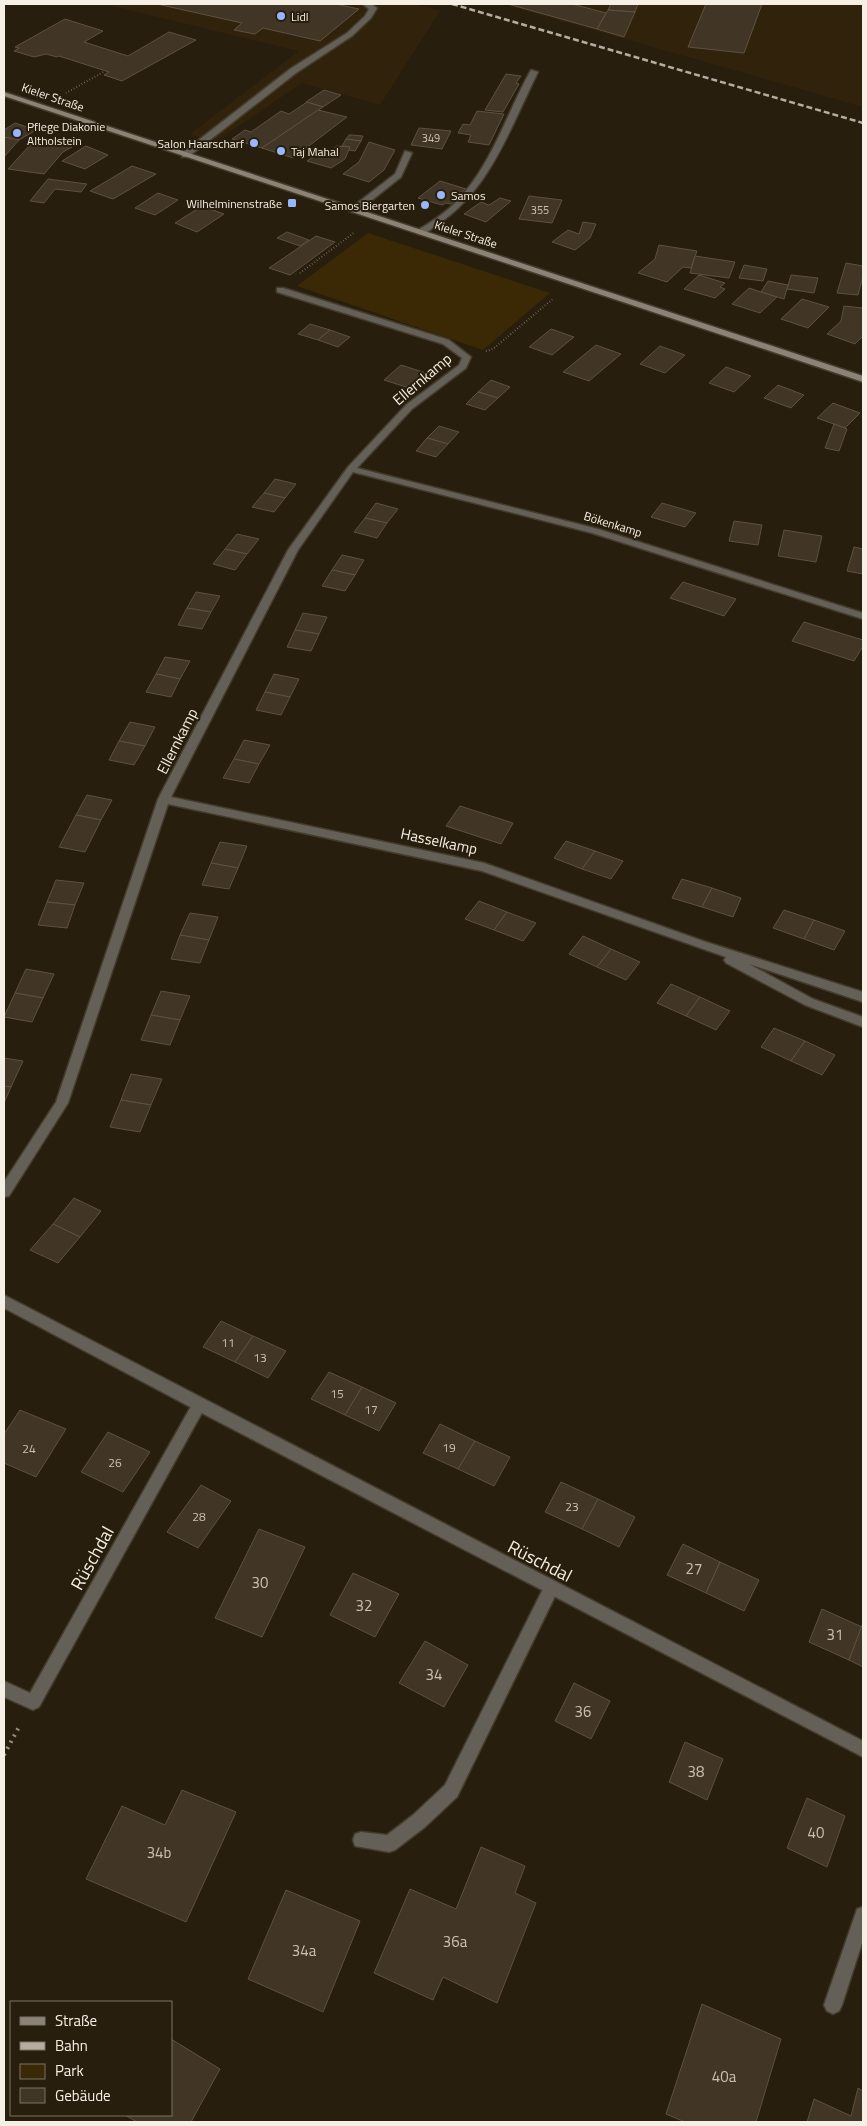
<svg xmlns="http://www.w3.org/2000/svg" width="867" height="2126" viewBox="0 0 867 2126" font-family="'Titillium Web',sans-serif">
	<style>
		.built { fill: #31230b }
		.green { fill: #3b2805 }
		.building { fill: #413625; stroke: #5d513f }
		.lines { fill: none; stroke-linecap: round; stroke-linejoin: round }
		.lane-casing { stroke: #453b2b; stroke-width: 3 }
		.street-casing { stroke: #453b2b; stroke-width: 3 }
		.secondary-casing { stroke: #453b2b; stroke-width: 3 }
		.path-far1 { stroke: #968e80; stroke-width: 2; stroke-dasharray: 0.5 2.5; stroke-linecap: butt }
		.path { stroke: #968e80; stroke-width: 4; stroke-dasharray: 2 5; stroke-linecap: butt }
		.lane { fill: #645f57; fill-rule: evenodd }
		.street { fill: #645f57; fill-rule: evenodd }
		.secondary { fill: #8b8376; fill-rule: evenodd }
		.rail { stroke: #b5ada0; stroke-width: 2.5; stroke-dasharray: 6 3; stroke-linecap: butt }
		.poi-dot { fill: #99b5fd; stroke: #281e0d; stroke-width: 2 }
		.labels { text-anchor: middle; dominant-baseline: central; stroke-width: 4; stroke-linejoin: round; paint-order: stroke }
		.far-number-label { font-size: 11px; fill: #c9c1b4 }
		.far-poi-label { font-size: 12px; fill: #f6efe4; stroke: #281e0d; text-anchor: start }
		.far-street-label { font-size: 12px; fill: #f6efe4; stroke: #281e0d }
		.number-label { font-size: 12px; fill: #c9c1b4 }
		.street-label { font-size: 15px; fill: #f6efe4; stroke: #281e0d }
		.near-number-label { font-size: 15px; fill: #c9c1b4 }
		.near-street-label { font-size: 18px; fill: #f6efe4; stroke: #281e0d }
	</style>
	<rect width="100%" height="100%" fill="#281e0d"/>
	<g class="built">
		<polygon points="104,4 414,4 440,11 380,105 302,83 215,142 190,134 299,51"/>
		<polygon points="502,4 863,4 863,107"/>
	</g>
	<polygon class="green" points="368,233 550,293 483,350 297,286"/>
	<g class="building">
		<polygon points="157,4 335,4 359,9 320,41 263,28 255,34 234,30 242,23"/>
		<polygon points="508,4 572,4 606,13 597,29"/>
		<polygon points="611,4 638,4 635,12 608,10"/>
		<polygon points="706,4 762,4 744,53 688,47"/>
		<polygon points="608,10 635,12 624,37 597,29"/>
		<polygon points="65,19 103,31 84,42 128,56 169,32 196,40 122,81 104,75 109,72 59,56 57,57 46,54 34,57 14,51 19,48 15,47"/>
		<polygon points="506,74 521,76 516,83 519,84 503,112 485,110"/>
		<polygon points="324,90 341,95 323,107 306,102"/>
		<polygon points="307,102 323,107 262,148 232,139 245,130 251,132 281,111 289,114"/>
		<polygon points="318,110 347,117 293,158 262,148"/>
		<polygon points="477,111 504,114 489,145 468,142 471,135 458,133 463,124 470,125"/>
		<polygon points="15,123 36,130 19,140 4,137 4,130"/>
		<polygon points="419,128 451,131 442,149 411,145"/>
		<polygon points="349,135 351,135 363,136 361,141 346,139"/>
		<polygon points="4,137 19,140 4,157"/>
		<polygon points="45,138 72,147 63,152 44,174 8,169 30,145"/>
		<polygon points="346,139 361,141 355,151 349,150 350,147 342,146"/>
		<polygon points="369,142 395,150 384,170 369,182 343,174 359,162"/>
		<polygon points="86,146 108,155 85,169 62,161"/>
		<polygon points="336,146 350,147 345,159 331,168 307,161 322,151 331,154"/>
		<polygon points="132,166 156,174 113,199 90,191"/>
		<polygon points="48,179 87,184 81,192 55,189 44,203 30,201"/>
		<polygon points="440,181 466,189 457,195 461,197 451,204 446,203 442,205 418,198"/>
		<polygon points="158,193 178,200 155,215 135,208"/>
		<polygon points="529,196 562,200 552,223 519,219"/>
		<polygon points="500,198 511,201 486,222 464,214 481,202 489,205"/>
		<polygon points="202,206 224,214 197,232 175,223"/>
		<polygon points="583,222 596,224 590,238 575,250 552,242 568,230 579,234"/>
		<polygon points="287,232 309,240 300,246 277,238"/>
		<polygon points="316,236 335,242 290,275 269,268"/>
		<polygon points="659,245 697,251 691,268 683,267 667,282 638,273 655,259"/>
		<polygon points="695,256 735,262 729,278 690,273"/>
		<polygon points="846,263 863,266 863,276 858,295 837,293"/>
		<polygon points="744,265 767,269 763,281 739,278"/>
		<polygon points="699,275 725,283 720,287 725,289 715,298 684,289"/>
		<polygon points="791,275 818,278 814,293 787,289"/>
		<polygon points="768,281 788,285 784,299 761,292"/>
		<polygon points="749,288 761,292 777,297 760,313 732,304"/>
		<polygon points="802,299 829,307 808,328 781,319"/>
		<polygon points="844,306 863,308 863,336 855,344 827,334 841,321"/>
		<polygon points="310,324 330,330 318,340 298,334"/>
		<polygon points="551,329 574,337 552,355 529,347"/>
		<polygon points="330,330 350,337 338,347 318,340"/>
		<polygon points="596,345 621,354 589,381 563,372"/>
		<polygon points="660,346 685,355 665,373 640,364"/>
		<polygon points="401,365 426,373 409,388 384,380"/>
		<polygon points="726,367 751,376 734,392 709,383"/>
		<polygon points="491,380 510,387 498,398 478,392"/>
		<polygon points="778,385 804,395 791,408 764,398"/>
		<polygon points="478,392 498,398 485,410 466,404"/>
		<polygon points="833,403 860,413 845,428 817,418"/>
		<polygon points="834,424 847,429 839,451 825,448"/>
		<polygon points="439,426 459,432 448,444 427,438"/>
		<polygon points="427,438 448,444 436,457 416,451"/>
		<polygon points="275,479 296,484 285,498 264,493"/>
		<polygon points="264,493 285,498 274,512 252,507"/>
		<polygon points="376,503 398,509 387,523 365,518"/>
		<polygon points="662,503 696,513 685,527 651,517"/>
		<polygon points="365,518 387,523 377,538 354,532"/>
		<polygon points="734,521 762,525 758,545 729,541"/>
		<polygon points="784,530 822,536 816,562 778,556"/>
		<polygon points="237,534 259,539 247,554 225,549"/>
		<polygon points="854,547 863,549 863,574 847,571"/>
		<polygon points="225,549 247,554 235,570 213,564"/>
		<polygon points="342,555 364,560 355,575 332,570"/>
		<polygon points="332,570 355,575 345,591 322,586"/>
		<polygon points="683,582 736,599 724,616 670,598"/>
		<polygon points="196,592 220,596 211,612 187,608"/>
		<polygon points="187,608 211,612 202,629 178,625"/>
		<polygon points="303,613 327,617 319,634 295,630"/>
		<polygon points="804,622 863,640 863,646 854,661 792,641"/>
		<polygon points="295,630 319,634 311,651 287,647"/>
		<polygon points="165,657 190,661 180,679 156,674"/>
		<polygon points="156,674 180,679 171,697 146,692"/>
		<polygon points="274,674 299,679 290,697 265,692"/>
		<polygon points="265,692 290,697 281,715 256,710"/>
		<polygon points="130,722 155,727 145,746 119,741"/>
		<polygon points="244,740 270,745 259,764 234,759"/>
		<polygon points="119,741 145,746 134,765 109,760"/>
		<polygon points="234,759 259,764 249,783 223,778"/>
		<polygon points="87,795 112,800 101,820 76,815"/>
		<polygon points="460,806 513,823 501,844 446,826"/>
		<polygon points="76,815 101,820 85,852 59,847"/>
		<polygon points="566,841 595,851 582,869 554,858"/>
		<polygon points="220,842 247,846 238,868 211,863"/>
		<polygon points="595,851 623,861 611,879 582,869"/>
		<polygon points="211,863 238,868 229,889 202,885"/>
		<polygon points="682,879 712,888 702,907 672,898"/>
		<polygon points="56,880 84,883 75,905 47,902"/>
		<polygon points="712,888 741,898 733,917 702,907"/>
		<polygon points="479,901 507,912 494,930 465,919"/>
		<polygon points="47,902 75,905 67,928 38,925"/>
		<polygon points="784,910 814,920 804,939 773,928"/>
		<polygon points="507,912 536,923 523,941 494,930"/>
		<polygon points="190,913 218,917 209,940 180,935"/>
		<polygon points="814,920 845,931 834,950 804,939"/>
		<polygon points="180,935 209,940 200,963 171,959"/>
		<polygon points="583,936 611,949 597,967 569,954"/>
		<polygon points="611,949 640,962 626,980 597,967"/>
		<polygon points="26,969 54,974 43,998 15,993"/>
		<polygon points="671,984 700,997 686,1016 657,1003"/>
		<polygon points="161,991 190,996 180,1020 151,1015"/>
		<polygon points="15,993 43,998 32,1022 4,1017"/>
		<polygon points="700,997 730,1011 716,1030 686,1016"/>
		<polygon points="151,1015 180,1020 170,1045 141,1040"/>
		<polygon points="774,1028 805,1041 791,1061 761,1047"/>
		<polygon points="805,1041 835,1055 822,1075 791,1061"/>
		<polygon points="4,1058 23,1061 11,1087 4,1086"/>
		<polygon points="131,1074 162,1079 151,1105 121,1100"/>
		<polygon points="4,1086 11,1087 4,1103"/>
		<polygon points="121,1100 151,1105 140,1132 110,1127"/>
		<polygon points="74,1198 101,1211 80,1237 53,1224"/>
		<polygon points="53,1224 80,1237 58,1263 30,1250"/>
		<polygon points="221,1321 253,1336 235,1362 203,1347"/>
		<polygon points="253,1336 286,1351 268,1378 235,1362"/>
		<polygon points="329,1372 362,1387 345,1415 311,1399"/>
		<polygon points="362,1387 396,1403 379,1431 345,1415"/>
		<polygon points="20,1410 66,1429 36,1477 4,1463 4,1434"/>
		<polygon points="440,1424 475,1441 458,1469 423,1453"/>
		<polygon points="108,1432 150,1452 123,1492 81,1472"/>
		<polygon points="475,1441 510,1457 494,1486 458,1469"/>
		<polygon points="561,1482 598,1499 582,1529 545,1512"/>
		<polygon points="201,1485 231,1501 198,1548 167,1532"/>
		<polygon points="598,1499 635,1517 619,1547 582,1529"/>
		<polygon points="259,1529 305,1547 262,1637 215,1618"/>
		<polygon points="683,1544 720,1562 706,1593 667,1575"/>
		<polygon points="720,1562 759,1580 744,1611 706,1593"/>
		<polygon points="353,1573 399,1594 375,1637 330,1615"/>
		<polygon points="822,1609 862,1627 849,1660 809,1642"/>
		<polygon points="863,1623 863,1667 849,1660"/>
		<polygon points="425,1641 468,1665 444,1707 399,1683"/>
		<polygon points="574,1683 610,1701 591,1739 555,1721"/>
		<polygon points="685,1742 723,1759 707,1800 669,1782"/>
		<polygon points="182,1790 236,1812 186,1922 86,1879 122,1806 165,1825"/>
		<polygon points="807,1798 845,1816 827,1867 787,1848"/>
		<polygon points="481,1847 525,1866 515,1893 536,1903 497,2003 443,1977 433,2000 374,1973 410,1889 456,1909"/>
		<polygon points="286,1890 360,1921 323,2012 248,1979"/>
		<polygon points="702,2004 781,2039 756,2122 685,2122 666,2114"/>
		<polygon points="171,2039 220,2069 191,2122 137,2122 125,2115 171,2115"/>
		<polygon points="858,2088 863,2091 863,2122 807,2122 814,2099 851,2116"/>
	</g>
	<g class="lines">
		<g class="lane-casing">
			<g id="lane">
				<polygon points="363,4 371,4 377,8 371,18 352,36 296,73 188,157 182,157 182,153 290,69 347,33 365,16 369,9"/>
				<path d="M531,70L538,72C511,126 490,190 438,224C432,228 426,235 418,234V230C431,222 444,214 455,203C492,166 506,114 531,70Z"/>
				<polygon points="405,151 412,153 401,177 357,212 351,212 351,208 395,174"/>
				<polygon points="199,1399 204,1401 206,1405 204,1409 39,1707 33,1710 4,1697 4,1681 30,1693 194,1401"/>
				<polygon points="551,1581 556,1583 559,1588 457,1797 425,1827 395,1850 389,1852 355,1846 353,1840 355,1834 361,1832 387,1835 413,1815 445,1785 546,1583"/>
				<polygon points="863,1907 863,1940 842,2005 839,2011 833,2014 827,2011 824,2005 855,1915 857,1909"/>
			</g>
		</g>
		<g class="street-casing">
			<g id="street">
				<polygon points="277,288 283,288 449,340 471,357 466,368 412,409 357,468 598,529 863,613 863,619 592,533 353,472 298,550 171,797 484,863 703,941 863,992 863,1002 749,964 813,999 863,1017 863,1027 805,1005 726,963 724,960 726,957 482,871 168,804 68,1103 9,1196 4,1197 4,1182 56,1102 158,799 288,550 348,467 406,405 459,365 462,358 443,344 277,292"/>
				<polygon points="4,1295 863,1741 863,1757 194,1409 4,1308"/>
			</g>
		</g>
		<g class="secondary-casing">
			<polygon id="secondary" points="4,92 863,376 863,382 4,96"/>
		</g>
		<g class="path-far1">
			<polyline points="66,93 105,71"/>
			<polyline points="300,273 355,232"/>
			<polyline points="486,351 493,349 554,298"/>
		</g>
		<polyline class="path" points="4,1755 20,1725"/>
		<use href="#lane" class="lane"/>
		<use href="#street" class="street"/>
		<use href="#secondary" class="secondary"/>
		<polyline class="rail" points="452,4 863,123"/>
	</g>
	<g class="poi-dot">
		<circle cx="281" cy="16" r="5"/>
		<circle cx="17" cy="133" r="5"/>
		<circle cx="254" cy="143" r="5"/>
		<circle cx="281" cy="151" r="5"/>
		<circle cx="441" cy="195" r="5"/>
		<rect x="287" y="198" width="10" height="10" rx="2.5"/>
		<circle cx="425" cy="205" r="5"/>
	</g>
	<g class="labels">
		<g class="far-number-label">
			<text x="431" y="138">349</text>
			<text x="540" y="210">355</text>
		</g>
		<g class="far-poi-label">
			<text x="291" y="16">Lidl</text>
			<text x="27" y="126">Pflege Diakonie<tspan x="27" dy="14">Altholstein</tspan></text>
			<text x="244" y="143" text-anchor="end">Salon Haarscharf</text>
			<text x="291" y="151">Taj Mahal</text>
			<text x="451" y="195">Samos</text>
			<text x="282" y="203" text-anchor="end">Wilhelminenstraße</text>
			<text x="415" y="205" text-anchor="end">Samos Biergarten</text>
		</g>
		<g class="far-street-label">
			<text transform="translate(53 97) rotate(19)">Kieler Straße</text>
			<text transform="translate(466 234) rotate(18)">Kieler Straße</text>
			<text transform="translate(613 524) rotate(17)">Bökenkamp</text>
		</g>
		<g class="number-label">
			<text x="228" y="1342">11</text>
			<text x="260" y="1357">13</text>
			<text x="337" y="1393">15</text>
			<text x="371" y="1409">17</text>
			<text x="449" y="1447">19</text>
			<text x="29" y="1448">24</text>
			<text x="115" y="1462">26</text>
			<text x="572" y="1506">23</text>
			<text x="199" y="1516">28</text>
		</g>
		<g class="street-label">
			<text transform="translate(422 379) rotate(-40)">Ellernkamp</text>
			<text transform="translate(177 741) rotate(-63)">Ellernkamp</text>
			<text transform="translate(439 841) rotate(12)">Hasselkamp</text>
		</g>
		<g class="near-number-label">
			<text x="694" y="1568">27</text>
			<text x="260" y="1582">30</text>
			<text x="364" y="1605">32</text>
			<text x="835" y="1634">31</text>
			<text x="434" y="1674">34</text>
			<text x="583" y="1711">36</text>
			<text x="696" y="1771">38</text>
			<text x="816" y="1832">40</text>
			<text x="159" y="1852">34b</text>
			<text x="455" y="1941">36a</text>
			<text x="304" y="1950">34a</text>
			<text x="724" y="2076">40a</text>
		</g>
		<g class="near-street-label">
			<text transform="translate(92 1558) rotate(-61)">Rüschdal</text>
			<text transform="translate(540 1561) rotate(27)">Rüschdal</text>
		</g>
	</g>
	<rect width="867" height="2126" fill="none" stroke="#f6efe4" stroke-width="10"/>
	<rect x="10" y="2001" width="162" height="115" fill="#281e0d" stroke="#7a7263"/>
	<rect x="20" y="2017" width="25" height="8" fill="#8b8376" stroke="#7a7263"/>
	<text x="55" y="2026" font-size="15" fill="#f6efe4">Straße</text>
	<rect x="20" y="2042" width="25" height="8" fill="#b5ada0" stroke="#7a7263"/>
	<text x="55" y="2051" font-size="15" fill="#f6efe4">Bahn</text>
	<rect x="20" y="2064" width="25" height="15" fill="#3b2805" stroke="#7a7263"/>
	<text x="55" y="2076" font-size="15" fill="#f6efe4">Park</text>
	<rect x="20" y="2088" width="25" height="15" fill="#413625" stroke="#7a7263"/>
	<text x="55" y="2101" font-size="15" fill="#f6efe4">Gebäude</text>
</svg>
